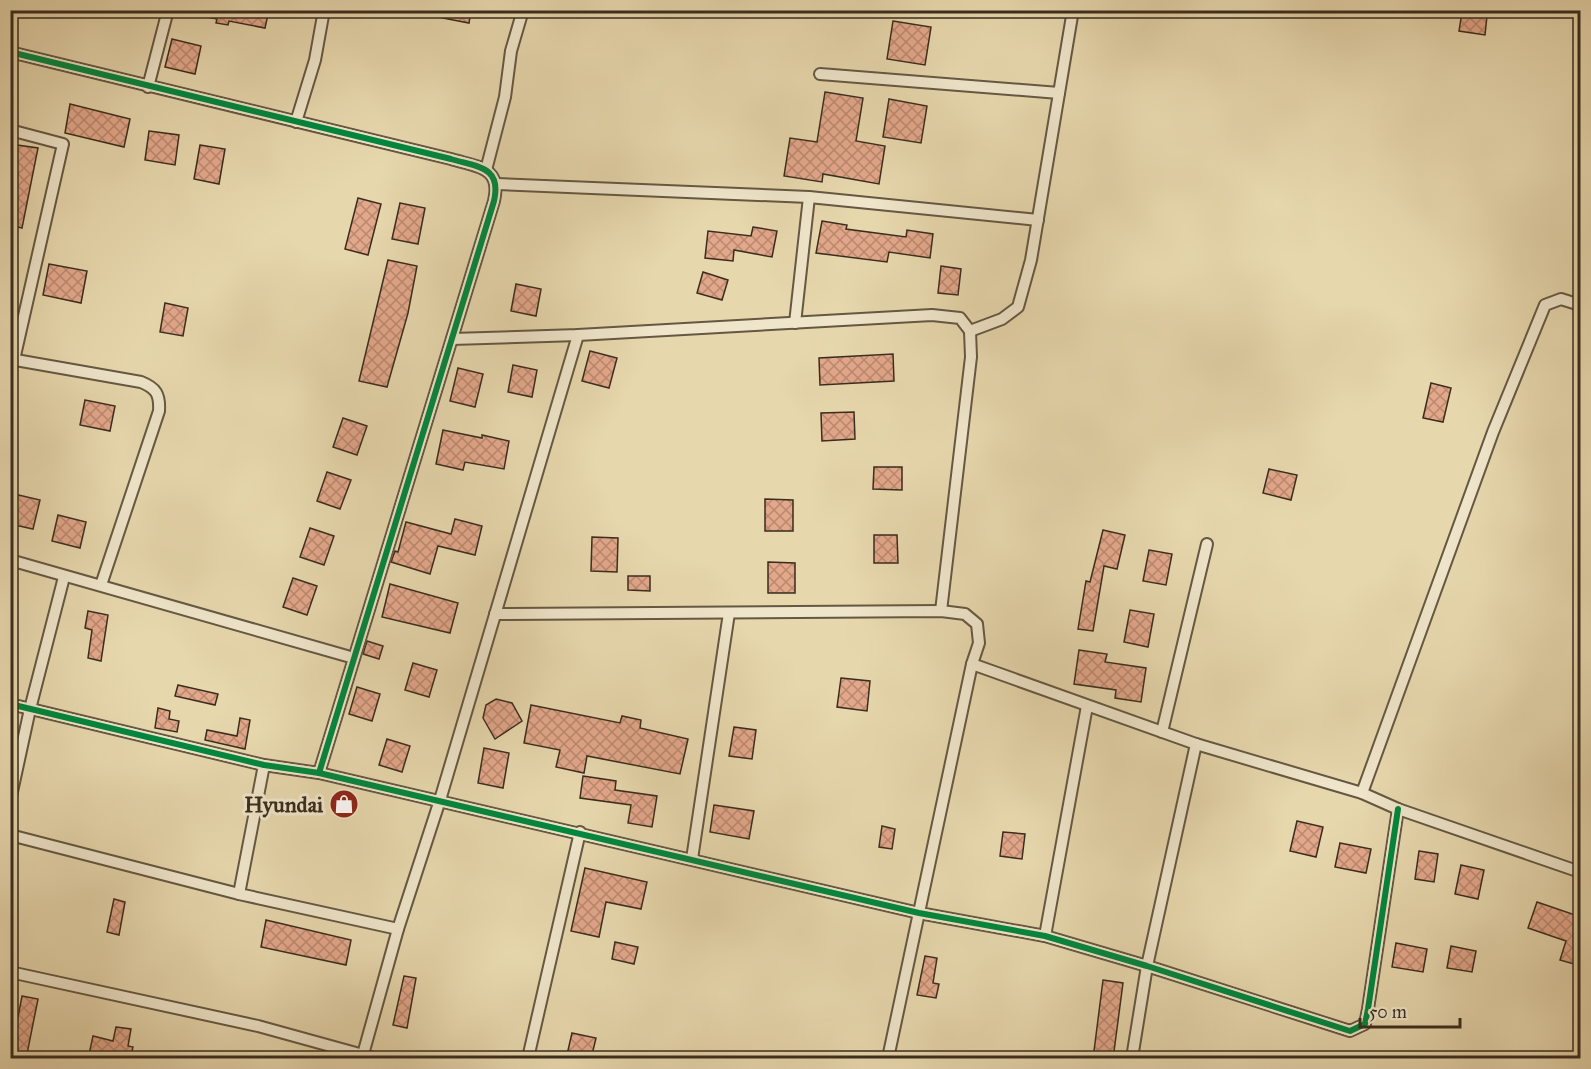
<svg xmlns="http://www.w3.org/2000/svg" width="1591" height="1069" viewBox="0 0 1591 1069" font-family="'IM FELL Great Primer',serif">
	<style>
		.building { fill: url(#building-cross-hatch); stroke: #3a2d1e; stroke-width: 1.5 }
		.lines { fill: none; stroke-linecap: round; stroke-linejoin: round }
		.street-casing { stroke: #655842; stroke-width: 14 }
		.street { stroke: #efe5ca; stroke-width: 10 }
		.cycleway-casing { stroke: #efe5ca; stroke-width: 10 }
		.cycleway { stroke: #00873e; stroke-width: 6 }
		.labels { text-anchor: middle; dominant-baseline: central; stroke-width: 6; stroke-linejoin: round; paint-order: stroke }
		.poi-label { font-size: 22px; font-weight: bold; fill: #3a2d1e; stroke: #efe5ca; text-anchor: end }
	</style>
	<defs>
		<pattern id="building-cross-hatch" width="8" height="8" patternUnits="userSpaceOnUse" patternTransform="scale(1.5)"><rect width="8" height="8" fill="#e3a78a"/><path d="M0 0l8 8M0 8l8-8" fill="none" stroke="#b98870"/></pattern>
	</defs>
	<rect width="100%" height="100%" fill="#e7d7ad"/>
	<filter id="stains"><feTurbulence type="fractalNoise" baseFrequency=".00333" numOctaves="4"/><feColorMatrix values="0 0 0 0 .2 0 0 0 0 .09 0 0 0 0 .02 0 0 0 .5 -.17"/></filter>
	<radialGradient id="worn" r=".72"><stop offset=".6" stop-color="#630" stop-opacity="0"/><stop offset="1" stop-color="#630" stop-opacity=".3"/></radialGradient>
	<g class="building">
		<polygon points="201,10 269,10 265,28 229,21 228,25 216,23 217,19 201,16"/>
		<polygon points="432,10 471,10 469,23 432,16"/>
		<polygon points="1462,12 1487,16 1485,35 1459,31"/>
		<polygon points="893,21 931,27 925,65 887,59"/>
		<polygon points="172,39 201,46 195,74 165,67"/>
		<polygon points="825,92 863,98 856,141 885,146 879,184 823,174 822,182 784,176 790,138 817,142"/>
		<polygon points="889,99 927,106 921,143 883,137"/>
		<polygon points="70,104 130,119 124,147 65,133"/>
		<polygon points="149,131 179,135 175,165 145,160"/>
		<polygon points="10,144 38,148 22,228 10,225"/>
		<polygon points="200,145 225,149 219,184 194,179"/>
		<polygon points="358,198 381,204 368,255 345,249"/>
		<polygon points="400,203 425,208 418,244 392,239"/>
		<polygon points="822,221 847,225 846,229 906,237 907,230 933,234 930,258 889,252 887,262 816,253"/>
		<polygon points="753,227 777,231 772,257 734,250 733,261 705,258 708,231 751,236"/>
		<polygon points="388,260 417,266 408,313 387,387 359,381"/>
		<polygon points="49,264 87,271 81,303 43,295"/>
		<polygon points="941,266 961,269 958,295 938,293"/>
		<polygon points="703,272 728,280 722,300 697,293"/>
		<polygon points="516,284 541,289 536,316 511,311"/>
		<polygon points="165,303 188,308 183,336 160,332"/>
		<polygon points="590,351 617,358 609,388 582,381"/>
		<polygon points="893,354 894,381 820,385 819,358"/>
		<polygon points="513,365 537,370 532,397 508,392"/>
		<polygon points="458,368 483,374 475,407 450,401"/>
		<polygon points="1431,383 1451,388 1443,422 1423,418"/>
		<polygon points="85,400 115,406 110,431 80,425"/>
		<polygon points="854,412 855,439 822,441 821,413"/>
		<polygon points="343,418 367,426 357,455 333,447"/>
		<polygon points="443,430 482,438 482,435 509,441 504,469 465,462 463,470 436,464"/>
		<polygon points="874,467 902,467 902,490 873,489"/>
		<polygon points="1269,469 1297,475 1291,500 1263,493"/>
		<polygon points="327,472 351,480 340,509 317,501"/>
		<polygon points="10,493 40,500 33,529 10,524"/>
		<polygon points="765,499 793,500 793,531 765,531"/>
		<polygon points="58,515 86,522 80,548 52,541"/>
		<polygon points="455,519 482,526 475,555 438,546 430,574 391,562 395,551 398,552 406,522 451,534"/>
		<polygon points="310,528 334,536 324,565 300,557"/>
		<polygon points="1103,530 1125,535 1117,569 1104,566 1093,631 1078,629 1086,581 1090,582"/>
		<polygon points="874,535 897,535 898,563 874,563"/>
		<polygon points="592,537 618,538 617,572 591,571"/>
		<polygon points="1149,550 1172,554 1166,585 1143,581"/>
		<polygon points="768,562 795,563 795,593 768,593"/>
		<polygon points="628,576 650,576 650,591 628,590"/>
		<polygon points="293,578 317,586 307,615 283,607"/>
		<polygon points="390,584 458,603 450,633 382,617"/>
		<polygon points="1130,610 1154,614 1148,647 1124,642"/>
		<polygon points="88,611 108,615 101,661 88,658 92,630 85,628"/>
		<polygon points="367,641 383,646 379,659 363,654"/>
		<polygon points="1079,650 1107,654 1105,662 1146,668 1141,702 1115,698 1116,690 1074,684"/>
		<polygon points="413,663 437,670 429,697 405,690"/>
		<polygon points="841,678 870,681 867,711 837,707"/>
		<polygon points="178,685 218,694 215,705 175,696"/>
		<polygon points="357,687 380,694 372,721 349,714"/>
		<polygon points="496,699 512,703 522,721 495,739 483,718 486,705"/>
		<polygon points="531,705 620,723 622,716 641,720 640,728 688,739 680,774 587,756 584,773 556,767 560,750 524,743"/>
		<polygon points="158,708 170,711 169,719 179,721 177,732 155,728"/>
		<polygon points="240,718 250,720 245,749 205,740 207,730 237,736"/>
		<polygon points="734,727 756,730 752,759 729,756"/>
		<polygon points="387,739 410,746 402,772 379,765"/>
		<polygon points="484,748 509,753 503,788 478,783"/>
		<polygon points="583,776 616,781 615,790 657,796 652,827 628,823 631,805 580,798"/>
		<polygon points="714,805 754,811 749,839 710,832"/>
		<polygon points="1297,821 1323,827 1316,857 1290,851"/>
		<polygon points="882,826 895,829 892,849 879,847"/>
		<polygon points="1003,832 1025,834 1022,859 1000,856"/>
		<polygon points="1340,843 1371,849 1366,873 1335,867"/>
		<polygon points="1419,851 1438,854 1434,882 1415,879"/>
		<polygon points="1461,865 1484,870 1478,899 1455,894"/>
		<polygon points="585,868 647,882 641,909 606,902 599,937 571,931"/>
		<polygon points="114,899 125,902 119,935 107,932"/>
		<polygon points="1537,902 1581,917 1581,966 1560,960 1566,941 1528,928"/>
		<polygon points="266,920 351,940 346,965 261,947"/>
		<polygon points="615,942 638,947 634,964 612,959"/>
		<polygon points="1396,943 1427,949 1423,972 1392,967"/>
		<polygon points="1451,946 1476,951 1472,972 1447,968"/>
		<polygon points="925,956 937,958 933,983 939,984 936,998 917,995"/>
		<polygon points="404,976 416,978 407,1028 393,1025"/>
		<polygon points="1103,980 1123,983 1113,1059 1093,1059"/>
		<polygon points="22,996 38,999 26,1059 10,1059"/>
		<polygon points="116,1027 131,1029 128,1046 133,1047 130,1059 88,1059 93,1036 113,1041"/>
		<polygon points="572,1033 596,1038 591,1059 566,1059"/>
	</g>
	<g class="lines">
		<g class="street-casing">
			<g id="street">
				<path d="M10,52L451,159C477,167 502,166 494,201L319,773L264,765L10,704"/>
				<polyline points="820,74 1059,93"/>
				<polyline points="148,87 168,10"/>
				<polyline points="296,122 315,60 324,10"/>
				<polyline points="10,130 63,144 14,360"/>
				<polyline points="486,170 505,97 511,51 523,10"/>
				<polyline points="497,184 809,197 1038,220"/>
				<polyline points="795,323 809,197"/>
				<polyline points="970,331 1002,319 1018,307 1031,260 1073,10"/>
				<polyline points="452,339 578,335 932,315 960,318 970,331 971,357 941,611"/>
				<path d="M10,359L141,382C156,388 160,394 159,411L101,585"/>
				<polyline points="10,560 354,658"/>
				<polyline points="495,614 941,611 965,614 977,624 979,643 972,664 888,1058"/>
				<polyline points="972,664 1196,744 1362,793 1398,809 1580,872"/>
				<polyline points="1162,732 1207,544"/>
				<polyline points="264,765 239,894 398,929"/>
				<polyline points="319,773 919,913 1045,936 1147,966 1350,1031 1365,1024 1368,1009 1398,809"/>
				<polyline points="1362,793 1493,432 1545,305 1561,299 1580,305"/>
				<polyline points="10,801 30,709 64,577"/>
				<polyline points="10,835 239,894"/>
				<polyline points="692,859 729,613"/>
				<polyline points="1045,936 1087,706"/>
				<polyline points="10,972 258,1026 374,1058"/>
				<polyline points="362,1058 398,929 440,800 578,335"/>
				<polyline points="528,1058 580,832"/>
				<polyline points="1132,1058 1147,966 1196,744"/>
			</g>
		</g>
		<use href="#street" class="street"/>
		<g class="cycleway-casing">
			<g id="cycleway">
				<path d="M10,52L451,159C477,167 502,166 494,201L319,773L264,765L10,704"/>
				<polyline points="319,773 919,913 1045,936 1147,966 1350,1031 1365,1024 1368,1009 1398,809"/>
			</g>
		</g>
		<use href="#cycleway" class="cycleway"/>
	</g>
	<defs>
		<g id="shop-disc" transform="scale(1.5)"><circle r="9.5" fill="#8f2418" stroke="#efe5ca"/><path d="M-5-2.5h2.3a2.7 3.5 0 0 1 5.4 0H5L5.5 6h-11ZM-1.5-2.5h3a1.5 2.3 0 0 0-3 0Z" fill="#fff"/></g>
	</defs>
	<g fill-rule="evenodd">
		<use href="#shop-disc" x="344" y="804"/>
	</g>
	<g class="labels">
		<g class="poi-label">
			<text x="323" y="804">Hyundai</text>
		</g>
	</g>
	<rect width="1591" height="1069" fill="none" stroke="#e7d7ad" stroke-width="36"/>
	<rect x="12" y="12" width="1567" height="1045" fill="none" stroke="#3a2d1e" stroke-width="3"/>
	<rect x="18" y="18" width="1555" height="1033" fill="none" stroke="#3a2d1e" stroke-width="1.5"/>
	<path d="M1360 1018v9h100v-9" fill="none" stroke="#3a2d1e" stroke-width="3"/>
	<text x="1369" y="1018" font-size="18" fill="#3a2d1e" stroke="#efe5ca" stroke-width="4.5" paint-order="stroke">50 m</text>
	<rect width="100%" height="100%" filter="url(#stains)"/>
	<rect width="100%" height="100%" fill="url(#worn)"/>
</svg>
